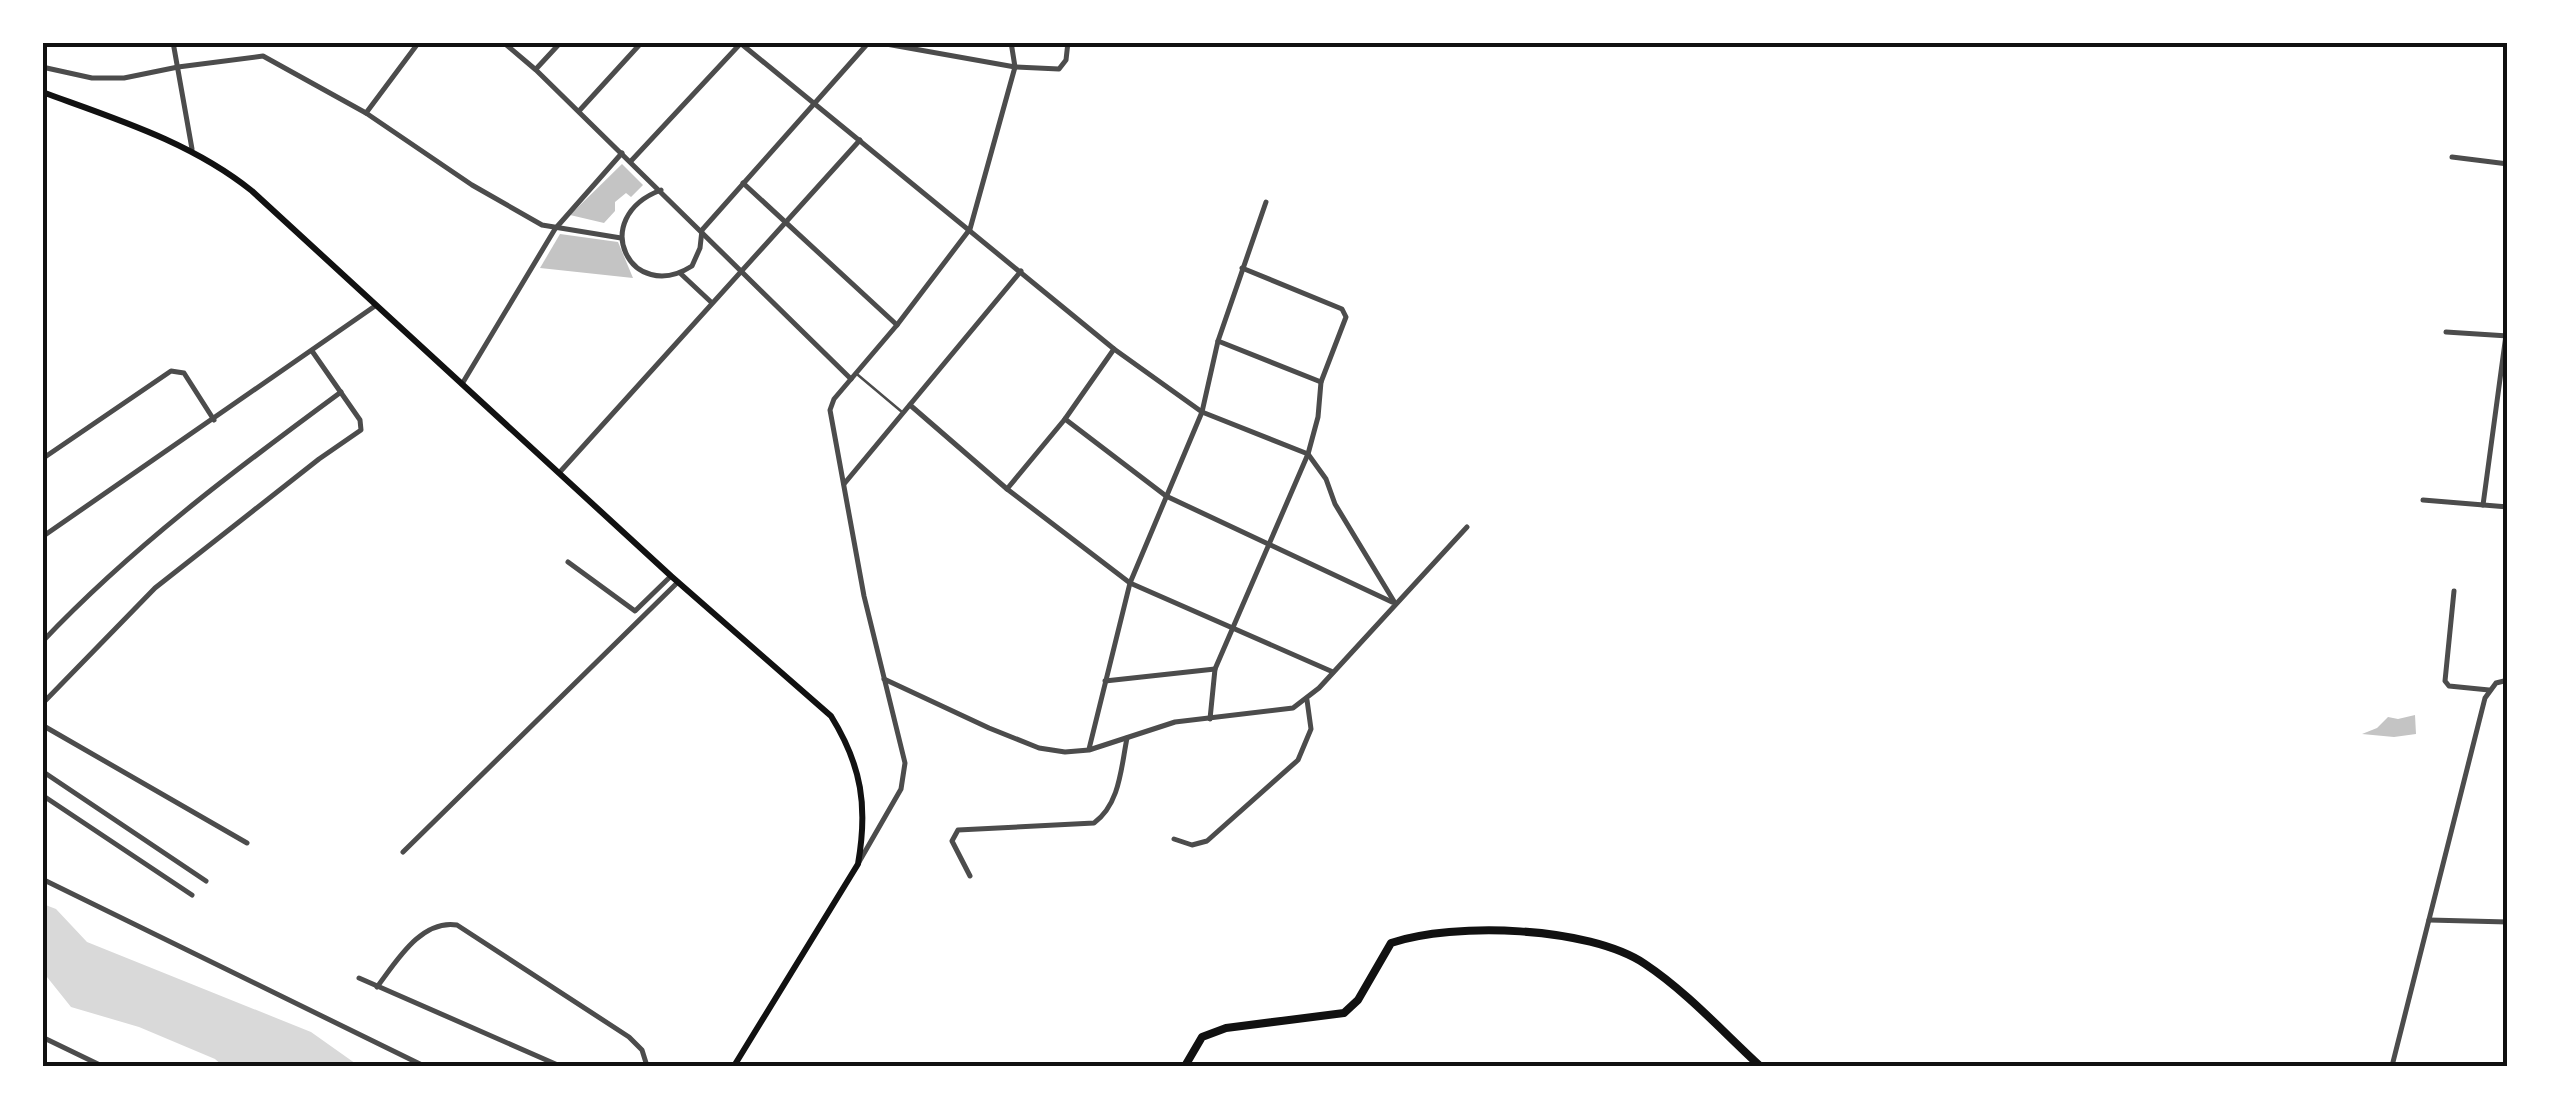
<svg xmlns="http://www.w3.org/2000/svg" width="2550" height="1109" viewBox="0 0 2550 1109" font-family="'Noto Serif',serif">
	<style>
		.water { fill: #d9d9d9 }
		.building { fill: #c4c4c4 }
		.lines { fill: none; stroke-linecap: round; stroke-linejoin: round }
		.service { stroke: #4c4c4c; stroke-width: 2.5 }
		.minor { stroke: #4c4c4c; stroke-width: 5 }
		.secondary { stroke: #111; stroke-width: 6 }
		.primary { stroke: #111; stroke-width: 8 }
		.neatline { fill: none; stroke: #111; stroke-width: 4 }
	</style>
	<rect width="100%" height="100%" fill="#fff"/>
	<polygon class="water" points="43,904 56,909 87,942 311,1032 359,1066 223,1066 215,1059 139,1027 71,1007 43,972"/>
	<g class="building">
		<polygon points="622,164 643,185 631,197 626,193 615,202 615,211 604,223 570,215"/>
		<polygon points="560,234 618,242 633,278 540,268"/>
		<polygon points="2415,715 2416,734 2394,737 2362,734 2377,728 2388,717 2398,719"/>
	</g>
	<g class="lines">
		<polyline class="service" points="858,375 902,412"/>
		<g class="minor">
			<polyline points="173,42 192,149"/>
			<polyline points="503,42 536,70 851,379"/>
			<polyline points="739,42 1114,349 1202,412 1308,454 1326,479 1335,504 1395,603"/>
			<polyline points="875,42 1015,67 1059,69 1066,60 1068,42"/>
			<polyline points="42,67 92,78 124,78 178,67 263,56 366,113 472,185 542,225 621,238"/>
			<polyline points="536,69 561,42"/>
			<polyline points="579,111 642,42"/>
			<polyline points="366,113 419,42"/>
			<polyline points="2452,157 2508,164"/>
			<polyline points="631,161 741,43"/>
			<polyline points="743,183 897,325"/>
			<path d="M661,190C587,218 631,305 692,266L700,248L702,230L869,42"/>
			<polyline points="680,273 711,302"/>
			<polyline points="2446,332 2508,336"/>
			<polyline points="1218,341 1321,382"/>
			<polyline points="462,384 555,229 622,153"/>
			<polyline points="910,405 1007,489 1130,583 1333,672"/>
			<polyline points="1065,419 1166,496 1392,602"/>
			<polyline points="42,459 171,371 184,373 214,420"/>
			<polyline points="559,473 860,140"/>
			<polyline points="844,484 1021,271"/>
			<polyline points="1007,489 1065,419 1114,349"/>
			<polyline points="2423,500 2508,507"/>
			<polyline points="2483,505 2508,320"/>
			<polyline points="42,537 375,306"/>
			<polyline points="568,562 635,611 671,576"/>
			<polyline points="2454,591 2445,681 2449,686 2489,690"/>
			<path d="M42,642C132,547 235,470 341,392"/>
			<polyline points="884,679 989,728 1039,748 1065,752 1089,750 1175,722 1293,708 1319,688 1467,527"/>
			<polyline points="1105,681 1215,669"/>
			<polyline points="42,704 155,588 319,459 361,430 360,420 312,351"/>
			<polyline points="1210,719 1215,669 1308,454 1318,417 1321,382 1346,317 1342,309 1242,268"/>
			<polyline points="42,725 247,843"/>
			<polyline points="1089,749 1130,583 1202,412 1218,341 1266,202"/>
			<polyline points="42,771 206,881"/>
			<polyline points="42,795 192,895"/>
			<polyline points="1174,839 1192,845 1207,841 1298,760 1311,729 1307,700"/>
			<polyline points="403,852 678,582"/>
			<polyline points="859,862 901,789 905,763 864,596 830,410 834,399 897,325 970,229 1015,67 1011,42"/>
			<path d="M970,876L952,841L958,830L1094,823C1120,804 1121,768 1127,738"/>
			<polyline points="42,879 424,1066"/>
			<polyline points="2429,920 2508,922"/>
			<polyline points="359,978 560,1066"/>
			<path d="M377,987C396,962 421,919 457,925L629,1037L642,1050L647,1066"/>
			<polyline points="42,1037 102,1066"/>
			<polyline points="2392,1066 2485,698 2496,683 2508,680"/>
		</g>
		<path class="secondary" d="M42,92C116,119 191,142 252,191L671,576L831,716C862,766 868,807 858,864L734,1066"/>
		<path class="primary" d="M1185,1066L1202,1037L1226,1028L1344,1013L1358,1000L1391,943C1454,922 1588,926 1645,964C1687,992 1723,1032 1760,1066"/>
	</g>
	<rect width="2550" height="1109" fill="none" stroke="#ffffff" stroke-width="90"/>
	<rect x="45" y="45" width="2460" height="1019" class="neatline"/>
</svg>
